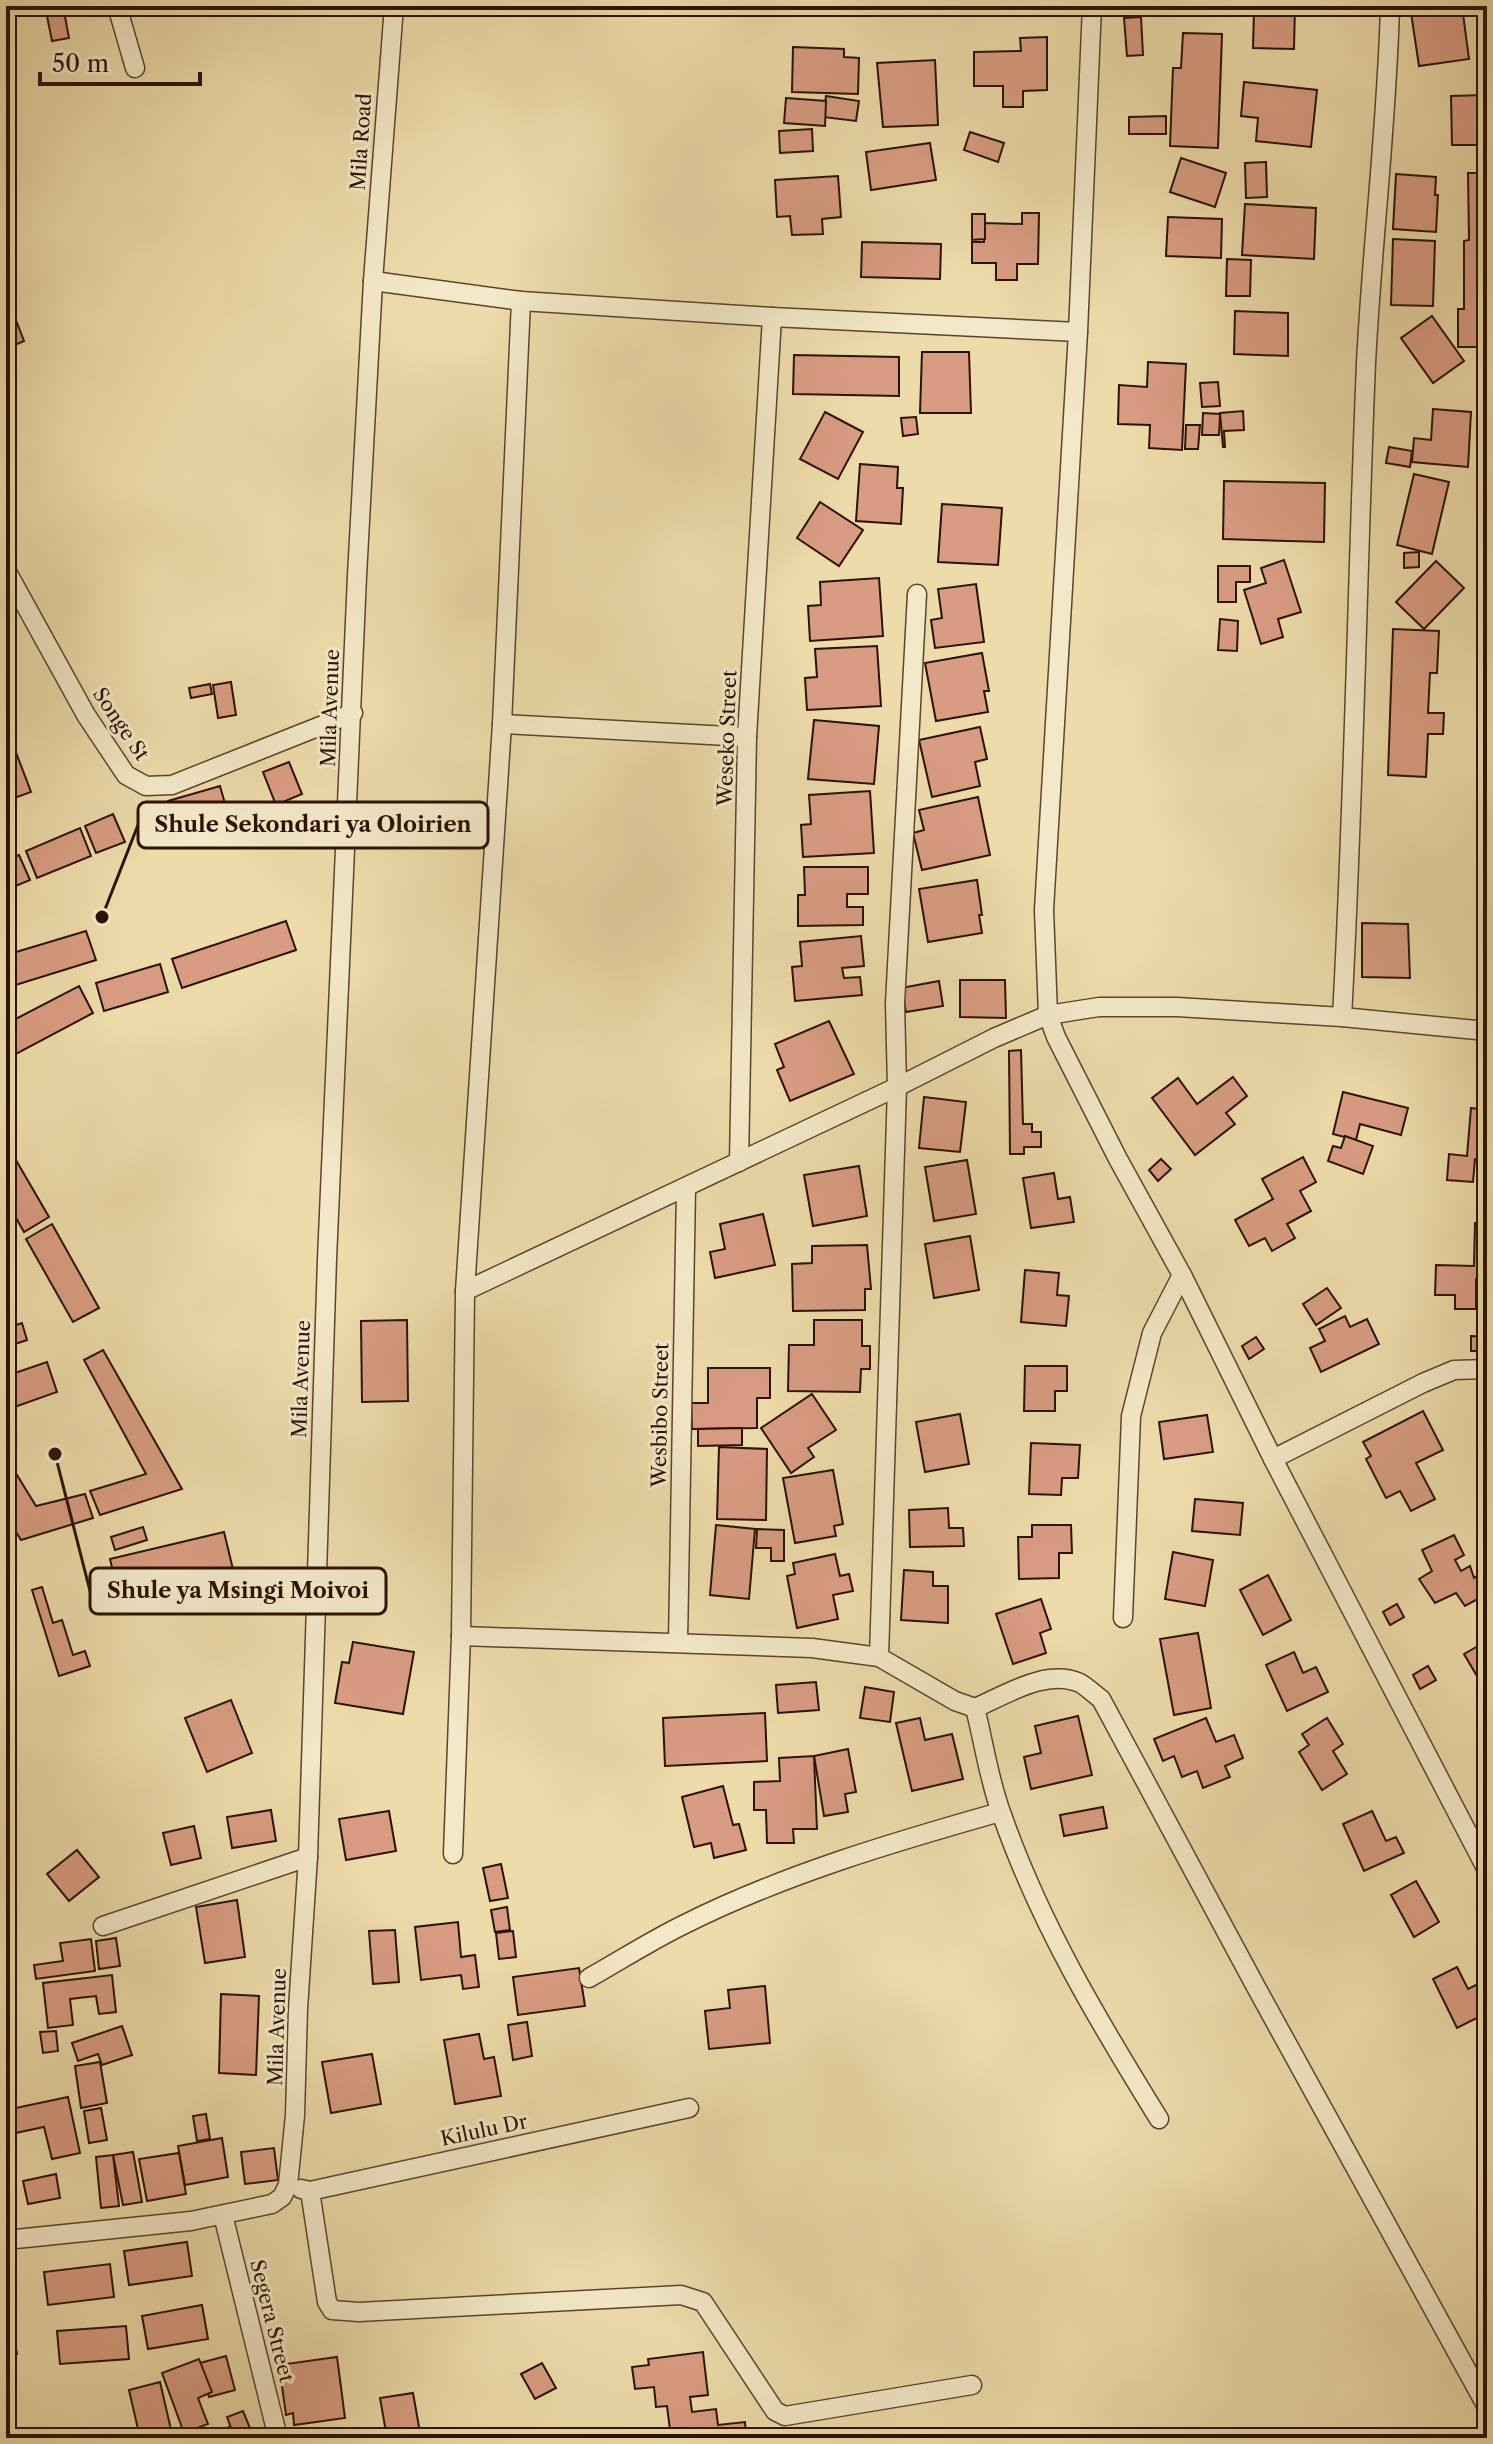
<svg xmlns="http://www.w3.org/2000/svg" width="1493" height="2444" viewBox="0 0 1493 2444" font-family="'Libre Caslon Text',serif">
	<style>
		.building { fill: #d89c82; stroke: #2c1205; stroke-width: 2 }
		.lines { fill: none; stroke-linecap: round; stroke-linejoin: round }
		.minor-casing { stroke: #5c442e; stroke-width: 21 }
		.minor { stroke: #f3e8c7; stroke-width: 18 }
		.labels { text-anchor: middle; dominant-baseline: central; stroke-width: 6; stroke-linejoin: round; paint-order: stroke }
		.street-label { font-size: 20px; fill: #2c1205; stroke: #f3e8c7 }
		.leader { fill: none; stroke: #2c1205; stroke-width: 3 }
		.callout-dot { fill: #2c1205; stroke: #f3e8c7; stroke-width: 3 }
		.callout { fill: #f3e8c7; stroke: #2c1205; stroke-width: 3 }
		.callout-label { font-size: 22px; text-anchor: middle; font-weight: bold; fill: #2c1205 }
	</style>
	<rect width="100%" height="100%" fill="#eddba9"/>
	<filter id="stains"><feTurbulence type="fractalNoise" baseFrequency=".0025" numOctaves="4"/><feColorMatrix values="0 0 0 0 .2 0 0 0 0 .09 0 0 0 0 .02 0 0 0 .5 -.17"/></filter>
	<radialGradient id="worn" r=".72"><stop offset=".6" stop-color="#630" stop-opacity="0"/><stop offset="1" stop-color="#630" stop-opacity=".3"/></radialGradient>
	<g class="building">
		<polygon points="45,6 63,6 69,38 52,41"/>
		<polygon points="1244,6 1295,6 1294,49 1253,48 1254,9 1244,9"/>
		<polygon points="1410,6 1462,6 1469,59 1419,66"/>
		<polygon points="1141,17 1143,55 1127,56 1124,18"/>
		<polygon points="1183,33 1222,34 1218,148 1170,146 1173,68 1181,68"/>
		<polygon points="1047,37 1047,90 1023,91 1023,107 1003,107 1003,86 974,86 974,52 1021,51 1020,38"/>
		<polygon points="793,47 844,49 844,57 859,58 858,94 792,92"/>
		<polygon points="935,60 938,125 883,127 877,63"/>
		<polygon points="1244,82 1317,90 1311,147 1256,141 1258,118 1241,116"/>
		<polygon points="1484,95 1486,145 1452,145 1451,96"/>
		<polygon points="826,96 859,101 856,121 823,117"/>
		<polygon points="786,98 826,101 825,126 784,123"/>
		<polygon points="1166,116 1166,134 1129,134 1129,117"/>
		<polygon points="812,129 813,151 780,153 779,131"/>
		<polygon points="970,132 1004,143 998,162 964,150"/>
		<polygon points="930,143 936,180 871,190 866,152"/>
		<polygon points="1181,158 1226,173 1215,207 1170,192"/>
		<polygon points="1266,162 1267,197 1246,198 1245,163"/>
		<polygon points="1468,173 1487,173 1487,310 1481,310 1482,347 1458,347 1458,309 1464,309 1464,241 1469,240"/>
		<polygon points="1396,174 1436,177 1435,195 1438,195 1436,232 1393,229"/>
		<polygon points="838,176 841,217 822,219 823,234 792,235 790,216 777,217 775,180"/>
		<polygon points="1245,204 1316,208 1314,259 1242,255"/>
		<polygon points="1022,213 1039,213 1038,264 1017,264 1017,280 996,280 996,263 972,263 972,242 984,242 984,223 1022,224"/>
		<polygon points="972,214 985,214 985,239 972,240"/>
		<polygon points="1168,217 1222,219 1221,258 1166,256"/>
		<polygon points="1393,239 1435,241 1433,306 1391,305"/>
		<polygon points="862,242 941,244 940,279 861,277"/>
		<polygon points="1227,259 1251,260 1250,296 1226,296"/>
		<polygon points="1235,311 1288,313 1288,356 1234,354"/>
		<polygon points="14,315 24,341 6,349 6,318"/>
		<polygon points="1432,316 1464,361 1433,383 1401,338"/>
		<polygon points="1480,348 1487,348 1487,394 1482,395"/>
		<polygon points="922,352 969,352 971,413 920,413"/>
		<polygon points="794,355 899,357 899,396 793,394"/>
		<polygon points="1148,362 1186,364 1182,450 1149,448 1150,425 1118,424 1119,385 1147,387"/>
		<polygon points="1218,382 1220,406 1202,407 1200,383"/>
		<polygon points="1433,409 1471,412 1468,467 1412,462 1414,438 1431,440"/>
		<polygon points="1243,411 1244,430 1224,431 1225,447 1223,447 1220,413"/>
		<polygon points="825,412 863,432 838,479 800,459"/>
		<polygon points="1479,412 1487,413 1487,434 1477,433"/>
		<polygon points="1203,413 1220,414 1219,435 1202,435"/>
		<polygon points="916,417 918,434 903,436 901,418"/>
		<polygon points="1186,425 1200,425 1198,449 1185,449"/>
		<polygon points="1389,447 1412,451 1410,467 1386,463"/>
		<polygon points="860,464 898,467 897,488 903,488 901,524 856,521"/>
		<polygon points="1414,474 1449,482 1432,554 1397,545"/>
		<polygon points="1224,481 1325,483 1324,542 1223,539"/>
		<polygon points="820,502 863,530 839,566 797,538"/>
		<polygon points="942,504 1002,508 998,565 938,562"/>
		<polygon points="1419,552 1419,567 1404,568 1404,553"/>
		<polygon points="1284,560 1301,612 1278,619 1283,637 1261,644 1244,590 1266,583 1261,568"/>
		<polygon points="1436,561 1464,588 1424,629 1396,602"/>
		<polygon points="1218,566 1250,566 1250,582 1236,582 1236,602 1218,602"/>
		<polygon points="879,578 883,636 810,641 808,606 821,605 820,582"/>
		<polygon points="976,584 984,642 935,648 931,620 942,618 938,589"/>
		<polygon points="1220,619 1238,621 1237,651 1218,650"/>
		<polygon points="1393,629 1439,631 1437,673 1430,673 1428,713 1444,713 1443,734 1428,734 1426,777 1388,775"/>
		<polygon points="877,646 881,706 807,710 805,678 817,677 815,649"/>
		<polygon points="982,653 989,691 984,691 988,712 936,721 925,663"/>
		<polygon points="231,682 236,715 218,718 213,685"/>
		<polygon points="210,684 212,694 191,698 189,688"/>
		<polygon points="814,720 879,726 874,784 808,779"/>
		<polygon points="980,727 987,759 975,762 980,786 932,797 919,740"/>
		<polygon points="14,747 31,792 6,801 6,750"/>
		<polygon points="289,762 302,794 276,805 263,772"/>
		<polygon points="220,786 230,821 178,836 168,801"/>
		<polygon points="870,791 874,853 803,857 801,825 811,824 809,795"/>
		<polygon points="978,797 990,855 922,870 913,833 924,830 919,810"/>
		<polygon points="113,814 125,842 96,853 85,826"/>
		<polygon points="80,828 91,856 37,878 26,851"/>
		<polygon points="19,855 30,880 6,890 6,860"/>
		<polygon points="804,867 868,867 868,894 847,894 847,907 863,907 863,925 798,926 798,895 805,895"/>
		<polygon points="977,880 982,915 979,915 982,933 928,942 919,889"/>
		<polygon points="286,921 296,950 182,988 172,959"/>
		<polygon points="1362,923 1408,924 1410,978 1362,977"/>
		<polygon points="86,931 96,960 6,988 6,955"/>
		<polygon points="861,936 864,966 842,968 844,978 860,977 862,995 795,1001 792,967 802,966 800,942"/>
		<polygon points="160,964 168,992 104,1011 96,983"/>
		<polygon points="960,980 1005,980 1006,1018 960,1017"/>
		<polygon points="939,981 943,1006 906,1012 901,988"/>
		<polygon points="79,986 93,1013 16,1054 6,1035 6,1024"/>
		<polygon points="829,1021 854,1074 790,1101 777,1070 784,1067 775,1044"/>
		<polygon points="1021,1050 1023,1124 1032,1124 1032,1132 1041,1132 1041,1147 1024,1147 1024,1154 1010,1154 1009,1051"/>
		<polygon points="1233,1077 1247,1096 1226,1113 1235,1124 1195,1155 1152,1098 1178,1078 1197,1104"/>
		<polygon points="1343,1092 1408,1108 1401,1135 1360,1124 1356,1140 1333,1134"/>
		<polygon points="924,1097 966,1102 960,1152 919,1148"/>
		<polygon points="1471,1108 1487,1110 1486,1160 1475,1159 1473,1182 1447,1180 1449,1154 1467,1156"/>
		<polygon points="1345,1136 1373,1146 1363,1174 1328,1161 1333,1146 1341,1148"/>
		<polygon points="6,1143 49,1217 24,1232 6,1200"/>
		<polygon points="1303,1157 1316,1182 1300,1191 1311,1211 1287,1224 1295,1238 1272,1251 1265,1238 1249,1246 1235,1220 1273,1199 1262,1179"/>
		<polygon points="1161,1159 1171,1169 1158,1181 1149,1170"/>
		<polygon points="967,1160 976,1214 934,1221 925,1167"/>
		<polygon points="859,1166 867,1216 813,1226 804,1175"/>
		<polygon points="1054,1173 1058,1199 1070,1197 1074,1222 1031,1228 1023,1178"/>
		<polygon points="763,1214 775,1265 715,1278 710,1252 725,1249 720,1224"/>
		<polygon points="1475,1223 1487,1223 1487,1279 1476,1279 1476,1309 1455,1309 1455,1295 1435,1295 1436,1265 1474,1266"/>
		<polygon points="52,1224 99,1308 73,1322 26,1239"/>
		<polygon points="970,1236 979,1290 934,1298 925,1244"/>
		<polygon points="867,1245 871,1289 865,1289 865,1310 793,1311 792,1264 812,1263 812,1246"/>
		<polygon points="1025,1270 1059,1273 1057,1295 1069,1296 1066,1326 1021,1322"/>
		<polygon points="1327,1288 1341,1308 1316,1325 1303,1304"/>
		<polygon points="1345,1316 1350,1327 1367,1319 1379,1344 1321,1372 1310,1348 1325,1341 1319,1329"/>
		<polygon points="407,1320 408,1401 362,1402 361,1321"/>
		<polygon points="814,1320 862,1320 862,1346 870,1346 870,1369 861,1369 860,1392 788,1391 789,1345 814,1345"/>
		<polygon points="22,1323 27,1340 12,1345 13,1350 6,1352 6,1325 7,1328"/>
		<polygon points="1471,1336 1487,1337 1487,1351 1471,1351"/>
		<polygon points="1256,1337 1264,1349 1249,1359 1242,1346"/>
		<polygon points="103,1350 182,1489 100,1515 90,1491 146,1474 84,1360"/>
		<polygon points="47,1362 57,1392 6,1410 6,1376"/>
		<polygon points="1025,1366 1067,1366 1067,1391 1055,1391 1055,1411 1024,1411"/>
		<polygon points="708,1368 770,1368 770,1398 757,1398 757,1428 692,1429 691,1403 708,1403"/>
		<polygon points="812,1394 836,1430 808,1448 814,1457 791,1473 761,1428"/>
		<polygon points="1423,1411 1443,1450 1416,1463 1435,1499 1411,1511 1400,1491 1386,1498 1366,1459 1371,1456 1363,1442"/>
		<polygon points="960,1414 969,1464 925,1472 916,1422"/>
		<polygon points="1207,1415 1213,1452 1164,1459 1159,1422"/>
		<polygon points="742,1428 742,1445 698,1446 698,1429"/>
		<polygon points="1031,1443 1080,1445 1078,1478 1062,1478 1061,1495 1029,1494"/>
		<polygon points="719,1447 767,1449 766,1520 717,1519"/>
		<polygon points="6,1457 36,1506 85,1494 93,1518 21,1540 6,1516"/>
		<polygon points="833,1470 843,1524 834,1526 836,1536 795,1543 783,1478"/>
		<polygon points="1195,1499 1243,1503 1240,1535 1192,1531"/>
		<polygon points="948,1508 949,1528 963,1528 964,1546 910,1547 909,1510"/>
		<polygon points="716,1525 755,1529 749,1599 710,1595"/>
		<polygon points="1032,1525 1071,1525 1072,1553 1059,1553 1059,1578 1019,1579 1018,1537 1032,1537"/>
		<polygon points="143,1527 147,1540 115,1550 111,1537"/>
		<polygon points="757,1529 784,1530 784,1561 771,1561 771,1548 756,1548"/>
		<polygon points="224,1532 237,1586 123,1614 110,1559"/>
		<polygon points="1454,1535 1464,1555 1455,1560 1461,1571 1470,1566 1474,1578 1487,1569 1487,1594 1465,1606 1456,1593 1435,1603 1419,1579 1432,1571 1422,1550"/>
		<polygon points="1173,1552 1213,1560 1205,1606 1165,1599"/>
		<polygon points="835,1554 840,1576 849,1574 853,1591 833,1595 838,1619 797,1628 787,1576 795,1574 793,1563"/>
		<polygon points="904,1570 933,1572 933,1586 948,1586 948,1623 901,1620"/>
		<polygon points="1268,1575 1291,1620 1263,1635 1240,1590"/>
		<polygon points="42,1587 53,1623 62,1620 73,1655 85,1651 90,1666 59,1676 32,1590"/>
		<polygon points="1041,1599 1051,1629 1040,1633 1046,1653 1013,1664 996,1614"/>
		<polygon points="1397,1604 1404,1617 1390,1625 1383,1612"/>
		<polygon points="1198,1633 1211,1708 1174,1715 1160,1639"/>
		<polygon points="1487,1641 1487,1693 1464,1654"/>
		<polygon points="353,1642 414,1652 403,1714 335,1703 342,1662 349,1663"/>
		<polygon points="1294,1652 1303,1673 1316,1667 1328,1692 1287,1711 1266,1665"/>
		<polygon points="1428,1666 1436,1680 1420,1689 1413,1675"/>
		<polygon points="816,1682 819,1710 778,1713 776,1685"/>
		<polygon points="865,1687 894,1692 890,1722 860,1718"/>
		<polygon points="231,1700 252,1753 207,1772 185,1718"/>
		<polygon points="765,1713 767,1761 665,1766 663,1718"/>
		<polygon points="1078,1716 1092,1775 1031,1789 1024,1757 1041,1753 1035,1726"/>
		<polygon points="920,1718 925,1740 952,1734 963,1779 912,1791 896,1723"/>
		<polygon points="1206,1718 1216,1742 1234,1735 1243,1758 1225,1766 1230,1777 1203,1788 1197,1771 1182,1777 1174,1756 1163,1761 1154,1739"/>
		<polygon points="1327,1718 1343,1744 1333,1751 1347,1774 1322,1790 1299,1752 1309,1745 1302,1734"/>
		<polygon points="848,1749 856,1792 845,1794 848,1812 824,1816 814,1756"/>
		<polygon points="814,1756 817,1829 793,1829 794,1843 767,1843 766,1810 754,1810 754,1782 780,1781 779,1758"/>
		<polygon points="723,1786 733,1825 739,1824 746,1850 714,1858 711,1843 694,1847 682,1797"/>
		<polygon points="1103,1807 1107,1828 1064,1836 1060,1815"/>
		<polygon points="271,1810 276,1841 232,1848 227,1817"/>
		<polygon points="389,1811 396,1851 346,1860 339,1819"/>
		<polygon points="1372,1811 1386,1841 1396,1837 1404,1853 1364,1871 1343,1824"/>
		<polygon points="194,1826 201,1858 171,1865 163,1833"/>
		<polygon points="77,1850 99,1877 69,1901 47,1874"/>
		<polygon points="501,1864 508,1898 490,1901 483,1868"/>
		<polygon points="1416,1881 1439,1922 1414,1937 1391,1895"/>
		<polygon points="237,1900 245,1957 205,1963 196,1907"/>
		<polygon points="507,1907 510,1930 495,1932 491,1910"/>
		<polygon points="458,1922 461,1957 475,1955 479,1987 463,1989 461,1975 421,1980 415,1927"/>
		<polygon points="395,1930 399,1982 373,1984 369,1931"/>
		<polygon points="513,1931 516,1957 499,1959 496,1933"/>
		<polygon points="116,1938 120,1966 99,1969 96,1941"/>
		<polygon points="91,1939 95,1971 36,1979 34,1965 63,1961 60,1943"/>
		<polygon points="1457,1967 1468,1989 1480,1983 1487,1997 1487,2013 1457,2028 1433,1979"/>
		<polygon points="579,1968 585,2006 518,2015 513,1977"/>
		<polygon points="112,1975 116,2012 99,2014 96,1996 70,1999 73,2025 48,2028 43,1983"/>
		<polygon points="765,1986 770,2043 709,2049 705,2011 730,2008 728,1990"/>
		<polygon points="221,1994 259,1996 256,2075 219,2073"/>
		<polygon points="527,2022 532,2056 513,2060 508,2025"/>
		<polygon points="122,2026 132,2055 102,2065 98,2054 78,2061 72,2043"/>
		<polygon points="56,2031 58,2051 43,2053 40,2032"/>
		<polygon points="479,2034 484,2059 494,2057 501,2096 455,2104 444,2040"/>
		<polygon points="372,2054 381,2104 331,2113 322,2062"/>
		<polygon points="100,2062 107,2103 81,2108 75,2066"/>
		<polygon points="68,2097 80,2153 52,2159 44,2127 6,2135 6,2110"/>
		<polygon points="101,2108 107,2140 89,2143 84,2111"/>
		<polygon points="206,2114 210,2139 197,2141 193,2116"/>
		<polygon points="222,2138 228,2177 185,2185 178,2146"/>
		<polygon points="274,2148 278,2180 245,2184 241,2152"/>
		<polygon points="133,2152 142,2202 123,2205 113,2155"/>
		<polygon points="179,2153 186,2194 147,2201 139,2159"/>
		<polygon points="113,2155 119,2206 101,2208 96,2157"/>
		<polygon points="56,2174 60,2198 28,2204 23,2181"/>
		<polygon points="187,2242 192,2276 129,2285 124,2251"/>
		<polygon points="110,2264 114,2297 48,2305 44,2272"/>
		<polygon points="6,2291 17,2354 6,2356"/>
		<polygon points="202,2305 208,2339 148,2349 142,2316"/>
		<polygon points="126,2326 129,2359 60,2364 57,2331"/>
		<polygon points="703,2352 708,2395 690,2397 692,2412 716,2409 718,2425 745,2422 746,2438 697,2438 696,2435 671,2438 667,2406 656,2407 654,2387 635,2389 632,2367 649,2365 648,2359"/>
		<polygon points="226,2356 235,2390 209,2397 200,2363"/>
		<polygon points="337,2357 345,2418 294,2425 293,2413 286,2415 279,2365"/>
		<polygon points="199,2359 212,2392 198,2398 208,2424 184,2433 162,2373"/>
		<polygon points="542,2363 556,2388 535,2399 521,2374"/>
		<polygon points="160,2382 172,2434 140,2438 129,2390"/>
		<polygon points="413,2393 421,2438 387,2438 380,2398"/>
		<polygon points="243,2411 254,2438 235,2438 227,2417"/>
		<polygon points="229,2427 233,2438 197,2438"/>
	</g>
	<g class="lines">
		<g class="minor-casing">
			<g id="minor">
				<polyline points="117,6 135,68"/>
				<polyline points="1092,6 1078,332 1044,910 1048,1015 1056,1037 1118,1159 1182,1275 1273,1459 1487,1870"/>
				<polyline points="373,281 521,301 772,317 1078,332"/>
				<polyline points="6,570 86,715 126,775 146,786 172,785 353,713"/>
				<polyline points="502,724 747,737"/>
				<path d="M1342,1017C1354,799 1357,581 1366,363C1372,244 1387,125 1390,6"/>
				<polyline points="739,1162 747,737 772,317"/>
				<polyline points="465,1291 897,1087 994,1038 1048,1015 1099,1007 1177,1007 1342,1017 1487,1031"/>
				<polyline points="1273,1459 1423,1383 1454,1370 1487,1369"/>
				<polyline points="1123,1618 1131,1416 1152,1333 1182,1275"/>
				<path d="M461,1636L812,1648L879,1657L955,1701L975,1708C1006,1695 1046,1668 1080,1683C1087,1687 1094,1694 1101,1699L1256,1987L1487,2407"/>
				<polyline points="678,1642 686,1188"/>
				<polyline points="879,1657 897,1087 895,1003 917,594"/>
				<path d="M975,1708C984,1743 989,1781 1002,1815C1040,1924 1099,2022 1159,2119"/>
				<polyline points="453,1854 461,1636 465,1291 502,724 521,301"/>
				<polyline points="103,1926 308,1857"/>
				<path d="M589,1978C621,1960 652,1940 685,1924C785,1874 894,1842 1000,1812"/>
				<polyline points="301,2189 310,2191 689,2108"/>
				<polyline points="310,2191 327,2302 332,2310 359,2312 681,2295 703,2302 775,2411 785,2416 972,2385"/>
				<polyline points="223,2215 278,2438"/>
				<polyline points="6,2240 191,2221 272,2204 282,2197 288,2185 295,2115 298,2009 308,1857 327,1259 357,576 373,281 394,6"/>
			</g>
		</g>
		<use href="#minor" class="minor"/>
	</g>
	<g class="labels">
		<g class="street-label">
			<text transform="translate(361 142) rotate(-86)">Mila Road</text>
			<text transform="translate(330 708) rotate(-88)">Mila Avenue</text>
			<text transform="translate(121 724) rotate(56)">Songe St</text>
			<text transform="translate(727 738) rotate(-88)">Weseko Street</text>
			<text transform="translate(301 1379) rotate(-88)">Mila Avenue</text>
			<text transform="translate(660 1415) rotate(-89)">Wesbibo Street</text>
			<text transform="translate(277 2027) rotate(-88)">Mila Avenue</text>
			<text transform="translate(484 2130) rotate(-12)">Kilulu Dr</text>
			<text transform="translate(272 2321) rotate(76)">Segera Street</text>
		</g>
	</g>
	<path class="leader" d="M102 917L138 825M55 1454L90 1591"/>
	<g class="callout-dot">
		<circle cx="102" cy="917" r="8"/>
		<circle cx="55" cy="1454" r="8"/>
	</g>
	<g class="callout">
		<rect x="138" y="802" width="350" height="46" rx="8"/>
		<rect x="90" y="1568" width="296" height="46" rx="8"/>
	</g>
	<g class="callout-label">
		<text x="313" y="832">Shule Sekondari ya Oloirien</text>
		<text x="238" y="1598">Shule ya Msingi Moivoi</text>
	</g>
	<rect width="1493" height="2444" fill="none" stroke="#eddba9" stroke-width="32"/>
	<rect x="8" y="8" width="1477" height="2428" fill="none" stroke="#2c1205" stroke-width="4"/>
	<rect x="16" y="16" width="1461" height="2412" fill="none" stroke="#2c1205" stroke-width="2"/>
	<path d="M40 72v12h160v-12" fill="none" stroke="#2c1205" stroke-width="4"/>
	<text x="52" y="72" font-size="24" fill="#2c1205" stroke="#f3e8c7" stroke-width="6" paint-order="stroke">50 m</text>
	<rect width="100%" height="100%" filter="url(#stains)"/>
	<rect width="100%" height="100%" fill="url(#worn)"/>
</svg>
